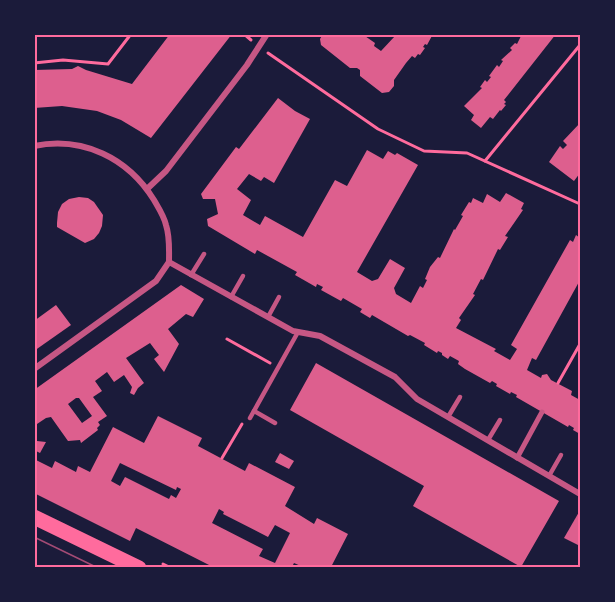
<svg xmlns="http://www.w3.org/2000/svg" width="615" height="602" viewBox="0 0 615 602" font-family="'Fira Sans Condensed',sans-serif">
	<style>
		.building { fill: #dd5f8e; fill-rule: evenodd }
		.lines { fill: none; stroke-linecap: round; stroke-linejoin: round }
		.path { stroke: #ff6b9d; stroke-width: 3 }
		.service { stroke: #c65784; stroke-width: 4.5 }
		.pedestrian { stroke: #c65784; stroke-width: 5 }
		.minor { stroke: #c65784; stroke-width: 6 }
		.primary { stroke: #ff6b9d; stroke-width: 15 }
		.tram { stroke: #a44b75; stroke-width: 1.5 }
		.neatline { fill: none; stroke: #ff6b9d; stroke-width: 2 }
	</style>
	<rect width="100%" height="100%" fill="#1b1b3a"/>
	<g class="building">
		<polygon points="170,34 232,34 151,138 121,120 97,111 62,106 34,108 34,70 72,69 78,66 86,70 132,84"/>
		<polygon points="323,34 362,34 375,43 374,46 381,51 395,36 393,34 433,34 427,45 425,44 423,47 425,48 420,55 418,54 415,58 412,56 406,63 394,80 394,86 389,92 382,93 360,76 360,70 357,68 350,68 321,45 320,39"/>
		<polygon points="522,34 556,34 504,100 506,102 504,104 506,105 501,111 500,110 493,119 490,117 481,128 471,120 474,115 464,106 482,88 480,87 485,80 487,82 491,77 489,76 497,65 499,67 503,61 501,60 512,50 510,48 515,43 517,44"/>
		<polygon points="278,98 295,111 310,119 274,183 264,177 261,181 249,174 237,189 251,200 243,215 260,225 265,216 303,237 335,180 347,186 367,150 383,159 388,151 395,155 397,153 418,165 357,272 372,281 378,279 390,259 405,268 394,288 396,294 411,303 420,286 423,288 427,280 425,279 430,267 438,257 440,258 454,229 455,230 463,216 461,215 469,202 471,203 473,198 483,203 487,194 500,202 506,193 524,203 521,209 523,210 505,236 508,237 500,250 498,249 483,280 481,279 473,294 475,295 459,318 461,320 456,328 496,349 494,351 510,360 517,349 511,345 570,240 573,242 576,235 580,238 580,280 536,360 532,358 527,370 541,378 542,375 547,374 551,380 572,391 571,395 580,400 580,434 573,430 574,428 569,425 568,427 516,397 517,395 511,392 510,394 496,386 497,384 492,381 490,383 465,369 458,364 459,361 450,356 448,359 442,355 442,353 438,351 437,353 424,345 425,343 410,335 408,336 372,315 370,318 360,312 362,309 343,298 341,301 321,290 323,287 317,284 316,287 295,275 297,272 257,250 255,254 208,226 207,219 218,214 215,199 203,199 201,194 236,147 239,149"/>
		<polygon points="580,123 580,173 574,181 549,162 560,146 563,149 567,145 563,141"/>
		<polygon points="79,197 88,198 94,202 103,215 102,226 99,233 94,239 85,243 57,227 57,223 58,212 62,204 69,199"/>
		<path d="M181,285L204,299L193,317L186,314L168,329L179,344L164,372L154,359L159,355L150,343L126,358L144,383L138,388L134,395L130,393L132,387L124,375L114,382L107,372L95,381L102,391L93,397L107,416L98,422L100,425L97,428L98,430L81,443L80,440L68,441L51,417L46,418L34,426V390ZM76,398H79L92,416L82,423L68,404Z"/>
		<polygon points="56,305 71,325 34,351 34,321"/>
		<polygon points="316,363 559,501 521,567 413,506 424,486 290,410"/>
		<path d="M158,416L202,438L198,446L245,471L249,463L295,487L285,506L314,524L317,518L348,534L331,567H303L294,563L292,567H213L136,528L130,541L34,493V459L52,468L55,461L76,472L78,466L90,472L113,427L144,443ZM120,463L176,490L177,487L181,489L176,498L171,495L169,499L125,477L120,486L111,481ZM219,509L224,512L223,514L268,537L275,525L290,533L275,563L259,556L263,549L212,523Z"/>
		<polygon points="34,438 37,441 46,442 40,453 34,450"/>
		<polygon points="280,453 294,461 289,469 275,462"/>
		<polygon points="579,512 580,513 580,546 564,538"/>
	</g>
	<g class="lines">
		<g class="path">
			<polyline points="244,34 251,40"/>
			<polyline points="268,53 378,129 424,151 467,153 580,204"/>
			<polyline points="34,63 63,60 108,64 131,34"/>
			<polyline points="485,161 580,45"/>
			<polyline points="227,339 270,363"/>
			<polyline points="558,383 580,344"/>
			<polyline points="222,458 242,424"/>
			<polyline points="163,564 171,568"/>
		</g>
		<g class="service">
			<polyline points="191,275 204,254"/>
			<polyline points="231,297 243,276"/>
			<polyline points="268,317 279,297"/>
			<polyline points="254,411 275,423"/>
			<polyline points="448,417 460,397"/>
			<polyline points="250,418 298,332"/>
			<polyline points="488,440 500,420"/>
			<polyline points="549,476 561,455"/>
		</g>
		<polyline class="pedestrian" points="517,458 542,412"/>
		<g class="minor">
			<path d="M34,146C83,136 128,158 154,200C158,207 164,216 166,225C170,237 169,250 169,262"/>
			<polyline points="147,189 166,171 247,65 267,34"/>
			<polyline points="169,262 293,331 320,336 395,377 417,399 580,494"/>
			<polyline points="34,369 156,281 169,262"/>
		</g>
		<polyline class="primary" points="34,517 139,568"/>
		<polyline class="tram" points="34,537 98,568"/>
	</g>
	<rect width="615" height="602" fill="none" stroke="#1b1b3a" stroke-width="72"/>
	<rect x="36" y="36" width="543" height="530" class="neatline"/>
</svg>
